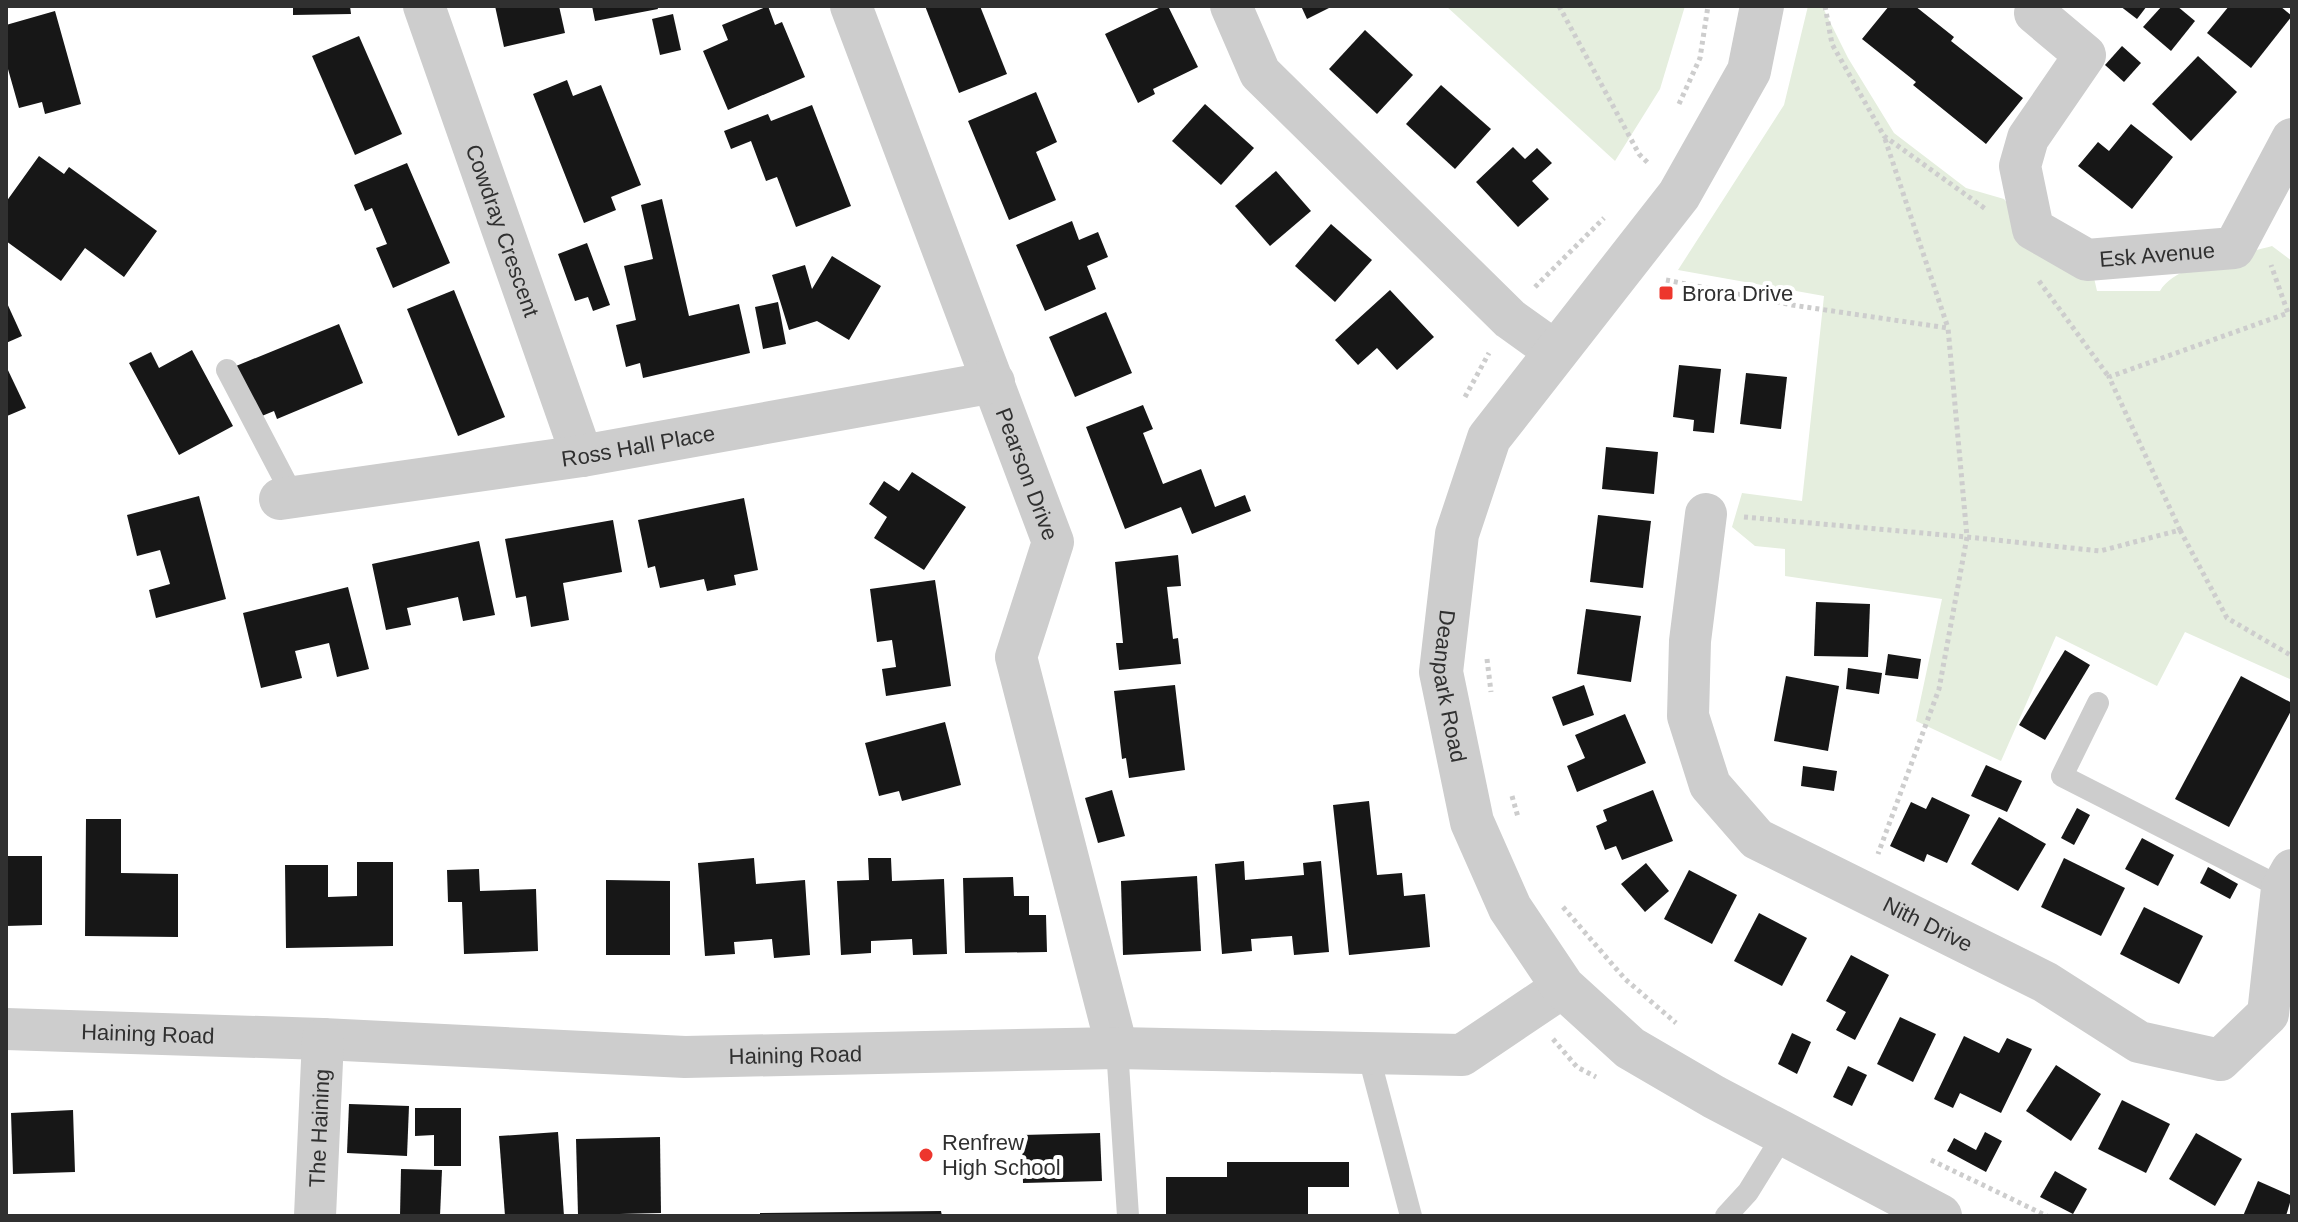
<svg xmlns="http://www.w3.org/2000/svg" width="2298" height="1222" viewBox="0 0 2298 1222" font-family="Arial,sans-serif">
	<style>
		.green { fill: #e5eede }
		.building { fill: #171717 }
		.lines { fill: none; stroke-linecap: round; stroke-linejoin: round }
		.path { stroke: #cdcdcd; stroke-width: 5; stroke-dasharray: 4 4; stroke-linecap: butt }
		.service { stroke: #cdcdcd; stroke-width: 22 }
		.minor { stroke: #cdcdcd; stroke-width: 42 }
		.tertiary { stroke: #cdcdcd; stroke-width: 44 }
		.poi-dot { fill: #ed362d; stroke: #fff; stroke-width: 3 }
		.labels { text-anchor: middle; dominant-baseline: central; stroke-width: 8; stroke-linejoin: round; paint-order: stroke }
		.street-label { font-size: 22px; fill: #303030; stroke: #fff }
		.poi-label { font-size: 22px; fill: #303030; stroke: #fff; text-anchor: start }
	</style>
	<rect width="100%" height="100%" fill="#fff"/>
	<g class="green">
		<polygon points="1446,6 1685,6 1660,89 1615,161"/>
		<path d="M1808,6H1822L1848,58L1894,133L1966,188L2004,199L2031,235L2092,269L2097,291H2160C2176,263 2242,255 2272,246L2292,261V680L2185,632L2157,686L2056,636L2001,761L1916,721L1942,599L1785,576V549L1755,546L1732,527L1742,493L1802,501L1824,296L1678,270L1784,105Z"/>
	</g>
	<g class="building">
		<polygon points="293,6 350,6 351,14 293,15"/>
		<polygon points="495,6 559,6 565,33 504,47"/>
		<polygon points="592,6 657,6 658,9 595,21"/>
		<polygon points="768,6 775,25 782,22 805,77 728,110 703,51 728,40 722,25"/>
		<polygon points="925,6 980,6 1007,74 959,93"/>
		<polygon points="1163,6 1168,6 1198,67 1153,89 1155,94 1138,103 1105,34"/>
		<polygon points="1301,6 1333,6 1307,19"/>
		<polygon points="1889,6 1915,6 1954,37 1951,41 2023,98 1986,144 1913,85 1916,82 1862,39"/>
		<polygon points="2120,6 2147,6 2137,19"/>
		<polygon points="2162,6 2177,6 2195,21 2171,51 2143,27"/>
		<polygon points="2229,6 2280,6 2292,16 2251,68 2207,33"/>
		<polygon points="55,11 81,104 45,114 42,102 19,108 6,62 6,25"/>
		<polygon points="673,14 681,50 660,55 652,19"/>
		<polygon points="1365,30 1413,75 1377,114 1329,69"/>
		<polygon points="359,36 402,134 355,155 312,56"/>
		<polygon points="2122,46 2141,63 2124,82 2105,65"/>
		<polygon points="2198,56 2237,92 2191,141 2152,104"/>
		<polygon points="567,80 573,96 601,85 641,185 611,197 616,210 584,223 533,94"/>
		<polygon points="1441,85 1491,129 1455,169 1406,124"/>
		<polygon points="1036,92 1057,142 1036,152 1056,200 1009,220 968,121"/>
		<polygon points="1205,104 1254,148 1221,185 1172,141"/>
		<polygon points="812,105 851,206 796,227 777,177 766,181 751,141 731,149 724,131 768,114 771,121"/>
		<polygon points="2131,124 2173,157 2132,209 2078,166 2098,142 2109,151"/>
		<polygon points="1513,147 1525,159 1537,148 1552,163 1532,181 1549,199 1518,227 1476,182"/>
		<polygon points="39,156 64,174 69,167 157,231 124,277 85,248 61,281 6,241 6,202"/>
		<polygon points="407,163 450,263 393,288 376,248 387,244 372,208 365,211 354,185"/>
		<polygon points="1276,171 1311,211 1270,246 1235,206"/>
		<polygon points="662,199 689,316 739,304 750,353 643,378 640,363 626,367 616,325 636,320 624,266 653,259 641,205"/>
		<polygon points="1072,221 1079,240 1098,232 1108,257 1087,266 1096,289 1045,311 1016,245"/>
		<polygon points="1331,224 1372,260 1335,302 1295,266"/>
		<polygon points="587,243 610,305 593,311 588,297 575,301 558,254"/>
		<polygon points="832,256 881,286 849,340 817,321 789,330 772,275 805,265 812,289"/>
		<polygon points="454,290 505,417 458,436 407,309"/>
		<polygon points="1390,290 1434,337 1397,370 1377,348 1358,365 1335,340"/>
		<polygon points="6,301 22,336 6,343"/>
		<polygon points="778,302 786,344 763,349 755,307"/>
		<polygon points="1106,312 1132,373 1075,397 1049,337"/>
		<polygon points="339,324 363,383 277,419 274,411 257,418 236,366"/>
		<polygon points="192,350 233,426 179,455 129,363 151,352 159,368"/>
		<polygon points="1679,365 1721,369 1714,433 1693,431 1694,420 1673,417"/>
		<polygon points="6,366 26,408 7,416 6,413"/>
		<polygon points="1746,373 1787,377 1781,429 1740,424"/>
		<polygon points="1143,405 1153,429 1143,433 1163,484 1201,469 1215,507 1245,495 1251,511 1192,534 1181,507 1125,529 1086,427"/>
		<polygon points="1606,447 1658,452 1654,494 1602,489"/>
		<polygon points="912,472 966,507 924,570 874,538 887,517 869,504 884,481 899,491"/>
		<polygon points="199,496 226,599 156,618 149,590 170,584 160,550 137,556 127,515"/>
		<polygon points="744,498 758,570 734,575 736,585 707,591 704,579 660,588 655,566 648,568 638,520"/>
		<polygon points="1598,515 1651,521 1643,588 1590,582"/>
		<polygon points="613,520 622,572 563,583 569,620 531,627 526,596 516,598 505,539"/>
		<polygon points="479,541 495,615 463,621 458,597 407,608 411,625 386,630 372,564"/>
		<polygon points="1178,555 1181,586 1167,587 1173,639 1178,638 1181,664 1119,670 1116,643 1123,643 1115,562"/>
		<polygon points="935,580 951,686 886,696 882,669 896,667 892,640 877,642 870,589"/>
		<polygon points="348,587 369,669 337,677 329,643 295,651 302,678 261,688 243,613"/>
		<polygon points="1816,602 1870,604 1868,657 1814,656"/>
		<polygon points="1586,609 1641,616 1631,682 1577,674"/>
		<polygon points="2065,650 2090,665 2045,740 2019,725"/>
		<polygon points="1888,654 1921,659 1918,679 1885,675"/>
		<polygon points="1848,668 1882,673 1879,694 1846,689"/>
		<polygon points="1786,676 1839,686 1828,751 1774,741"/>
		<polygon points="2241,676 2292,703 2292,709 2229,827 2175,799"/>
		<polygon points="1175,685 1185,770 1129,778 1126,758 1122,759 1114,691"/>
		<polygon points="1584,685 1594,715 1563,726 1552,697"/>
		<polygon points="1625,714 1646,763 1577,792 1567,766 1585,758 1575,735"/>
		<polygon points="945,722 961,785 902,801 899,791 879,796 865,743"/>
		<polygon points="1986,765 2022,781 2007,812 1971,796"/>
		<polygon points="1803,766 1837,771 1834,791 1801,786"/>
		<polygon points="1112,790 1125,836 1098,843 1085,798"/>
		<polygon points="1653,790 1673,841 1622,860 1616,846 1605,850 1596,826 1607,821 1603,810"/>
		<polygon points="1932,797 1970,815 1947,863 1927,854 1924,862 1890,846 1911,802 1926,809"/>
		<polygon points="1369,801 1377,875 1402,873 1404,896 1425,894 1430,947 1349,955 1333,805"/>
		<polygon points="2077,808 2090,815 2074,845 2061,838"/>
		<polygon points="1999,817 2046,844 2018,891 1971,864"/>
		<polygon points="86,819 121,819 121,873 178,874 178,937 85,936"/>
		<polygon points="2142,838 2174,855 2158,886 2125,869"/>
		<polygon points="6,856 42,856 42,925 6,926"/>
		<polygon points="754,858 756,884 805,880 810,955 774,958 772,939 734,942 735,954 705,956 698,863"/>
		<polygon points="868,858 891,858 892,881 944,879 947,954 913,955 912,939 871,941 871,953 841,955 837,881 869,880"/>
		<polygon points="2064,858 2125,888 2101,936 2041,907"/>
		<polygon points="1244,861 1245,880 1304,875 1303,863 1321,861 1329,952 1294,955 1292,936 1251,939 1252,951 1222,954 1215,864"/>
		<polygon points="357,862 393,862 393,946 286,948 285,865 328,865 328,897 357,896"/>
		<polygon points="1646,863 1669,891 1645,912 1621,884"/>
		<polygon points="2208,867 2238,884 2230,899 2200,883"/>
		<polygon points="479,869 480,891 536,889 538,951 464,954 462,902 448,902 447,870"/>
		<polygon points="1689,870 1737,895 1712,944 1664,919"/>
		<polygon points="1197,876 1201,951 1123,955 1121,881"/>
		<polygon points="1013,877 1014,896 1029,896 1029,915 1046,915 1047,952 965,953 963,878"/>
		<polygon points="606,880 670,881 670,955 606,955"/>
		<polygon points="2144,907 2203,936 2179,984 2120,954"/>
		<polygon points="1759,913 1807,938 1782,986 1734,961"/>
		<polygon points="1851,955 1889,975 1855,1040 1836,1030 1846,1012 1826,1001"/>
		<polygon points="1900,1017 1936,1034 1913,1082 1877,1064"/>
		<polygon points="1792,1033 1811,1042 1797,1074 1778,1064"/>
		<polygon points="1964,1036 1999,1053 2007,1038 2032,1049 2001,1113 1960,1093 1953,1108 1934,1099"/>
		<polygon points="2056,1065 2101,1094 2071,1141 2026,1111"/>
		<polygon points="1848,1066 1867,1075 1852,1106 1833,1097"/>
		<polygon points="2122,1100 2170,1124 2146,1173 2098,1149"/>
		<polygon points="349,1104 409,1106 407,1156 347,1153"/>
		<polygon points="415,1108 461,1108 461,1166 434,1166 434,1135 415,1136"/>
		<polygon points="73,1110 75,1172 13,1174 11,1113"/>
		<polygon points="558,1132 564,1216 505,1216 499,1136"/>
		<polygon points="1985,1132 2002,1141 1986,1172 1947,1151 1954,1138 1976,1150"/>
		<polygon points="1100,1133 1102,1181 1023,1183 1022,1135"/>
		<polygon points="2196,1133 2242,1159 2215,1206 2169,1179"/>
		<polygon points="660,1137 661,1213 578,1215 576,1139"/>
		<polygon points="1227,1162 1349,1162 1349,1187 1308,1187 1308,1216 1166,1216 1166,1177 1227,1177"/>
		<polygon points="401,1169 442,1170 440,1216 400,1216"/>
		<polygon points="2055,1171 2087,1189 2073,1214 2040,1197"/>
		<polygon points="2258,1181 2292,1196 2286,1216 2243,1216"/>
		<polygon points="941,1211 942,1216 760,1216 760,1213"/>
	</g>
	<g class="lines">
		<g class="path">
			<polyline points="1559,6 1639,154 1650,165"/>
			<polyline points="1825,6 1832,44 1884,136 1987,210"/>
			<polyline points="1679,104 1700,58 1708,6"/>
			<polyline points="1885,139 1948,328"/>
			<polyline points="1666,280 1792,305 1948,328 1967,537 1939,689 1878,854"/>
			<polyline points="2039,281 2109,377"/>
			<polyline points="1535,287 1604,218"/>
			<polyline points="1465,397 1489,353"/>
			<polyline points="1744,517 1967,537 2100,551 2180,530 2109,377 2288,313 2271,265"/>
			<polyline points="2180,530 2227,618 2292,656"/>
			<polyline points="1487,659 1491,692"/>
			<polyline points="1512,796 1518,817"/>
			<polyline points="1563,907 1625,979 1676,1023"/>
			<polyline points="1553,1039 1577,1067 1596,1077"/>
			<polyline points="1931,1160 2047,1216"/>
		</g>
		<g class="service">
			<polyline points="227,370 293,496"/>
			<polyline points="2098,703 2062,776 2282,888"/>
			<polyline points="1117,1048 1128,1216"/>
			<polyline points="1368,1053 1411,1216"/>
			<polyline points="1726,1216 1748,1192 1784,1134"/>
		</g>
		<g class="minor">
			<path id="s1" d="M424,6L582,456"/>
			<path id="s2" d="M851,6L1053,542L1016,657L1117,1048"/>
			<polyline points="1231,6 1260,73 1510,319 1555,351"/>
			<path id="s3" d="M2035,13L2085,55L2028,138L2020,166L2033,229L2087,260L2234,248L2292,139"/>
			<path id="s4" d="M280,499L582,456L994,382"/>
			<path id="s5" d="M1706,514L1690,641L1688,716L1710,785L1757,839L2045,982L2139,1042L2220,1060L2268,1014L2282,888L2292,870"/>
			<path id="s6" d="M6,1029L323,1039L685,1057L1117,1048L1462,1055L1563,987"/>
			<path id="s7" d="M315,1216L323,1039"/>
		</g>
		<path class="tertiary" id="s8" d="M1762,6L1749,71L1679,195L1489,438L1457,534L1441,672L1472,822L1510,908L1563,987L1630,1048L1714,1097L1940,1216"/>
	</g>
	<g class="poi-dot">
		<rect x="1658" y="285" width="16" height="16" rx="4"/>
		<circle cx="926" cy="1155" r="8"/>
	</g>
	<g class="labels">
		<g class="street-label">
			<text stroke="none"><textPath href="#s1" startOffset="238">Cowdray Crescent</textPath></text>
			<text stroke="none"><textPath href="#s3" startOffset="392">Esk Avenue</textPath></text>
			<text stroke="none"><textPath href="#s4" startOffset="362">Ross Hall Place</textPath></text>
			<text stroke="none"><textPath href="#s2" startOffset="500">Pearson Drive</textPath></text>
			<text stroke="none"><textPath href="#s8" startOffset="772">Deanpark Road</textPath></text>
			<text stroke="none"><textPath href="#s5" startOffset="538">Nith Drive</textPath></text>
			<text stroke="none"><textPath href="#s6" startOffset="142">Haining Road</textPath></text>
			<text stroke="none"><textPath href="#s6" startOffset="790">Haining Road</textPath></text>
			<text stroke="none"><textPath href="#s7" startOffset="88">The Haining</textPath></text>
		</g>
		<g class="poi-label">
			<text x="1682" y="293">Brora Drive</text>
			<text x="942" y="1142">Renfrew<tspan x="942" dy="25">High School</tspan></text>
		</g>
	</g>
	<rect width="2298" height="1222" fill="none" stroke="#303030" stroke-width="16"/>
</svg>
